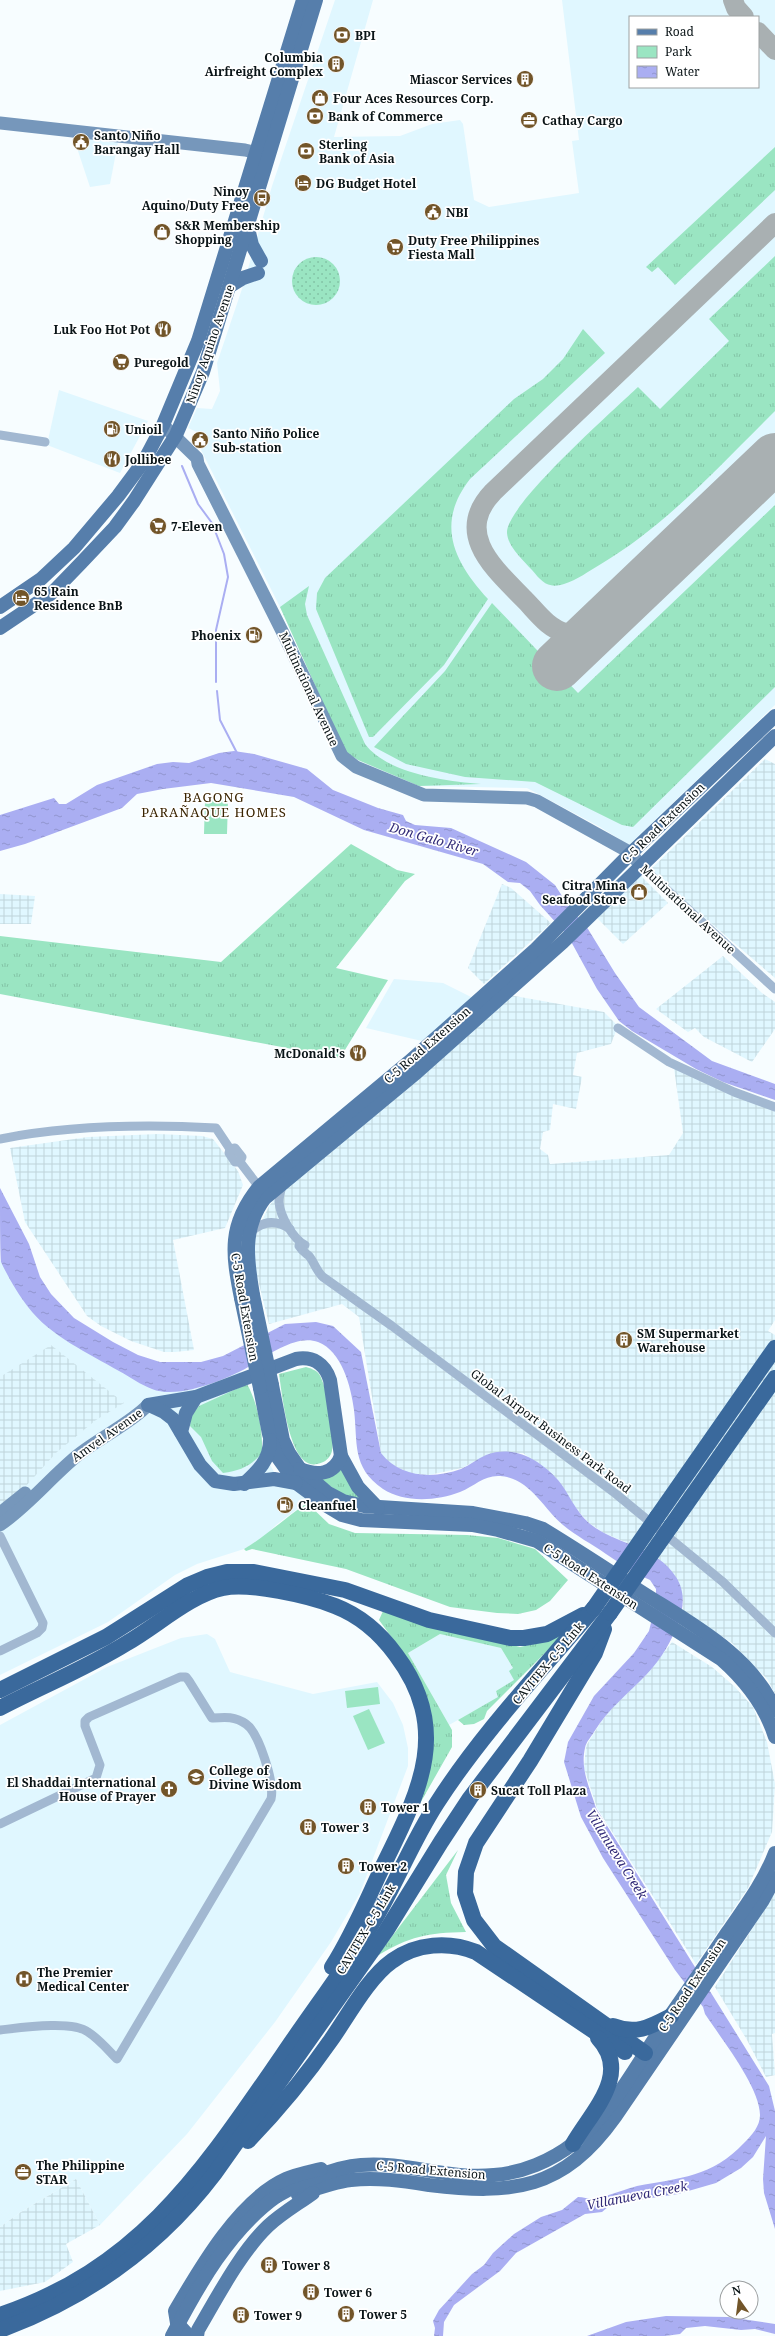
<svg xmlns="http://www.w3.org/2000/svg" width="775" height="2336" viewBox="0 0 775 2336" font-family="'Noto Serif',serif">
	<style>
		.built { fill: #e0f7ff; fill-rule: evenodd }
		.industrial { fill: url(#industrial-grid) }
		.grass { fill: url(#grass-tufts) }
		.park { fill: #9ae5c2 }
		.garden { fill: url(#garden-dots) }
		.water { fill: url(#water-ripples) }
		.lines { fill: none; stroke-linecap: round; stroke-linejoin: round }
		.stream { stroke: #aaaef2; stroke-width: 2 }
		.taxiway { stroke: #a9b0b2; stroke-width: 20 }
		.runway { stroke: #a9b0b2; stroke-width: 50 }
		.street { stroke: #a2b8d1; stroke-width: 9 }
		.secondary { stroke: #7697bb; stroke-width: 13 }
		.primary { stroke: #567eab; stroke-width: 14 }
		.highway { stroke: #3a699c; stroke-width: 16 }
		.primary-bridge { stroke: #567eab; stroke-width: 14 }
		.highway-bridge { stroke: #3a699c; stroke-width: 16 }
		.labels { text-anchor: middle; dominant-baseline: central; stroke-width: 3.5; stroke-linejoin: round; paint-order: stroke }
		.poi-label { font-size: 12px; font-weight: bold; fill: #0a1417; stroke: #fff; text-anchor: start }
		.street-label { font-size: 12px; fill: #0a1417; stroke: #fff }
		.neighbourhood-label { font-size: 13px; letter-spacing: 1px; fill: #3a2400; stroke: #fff }
		.water-label { font-size: 13px; font-style: italic; fill: #312a77; stroke: #fff }
	</style>
	<defs>
		<pattern id="industrial-grid" width="8" height="8" patternUnits="userSpaceOnUse"><rect width="8" height="8" fill="#e0f7ff"/><path d="M0 4h8M4 0v8" fill="none" stroke="#bfd3da"/></pattern>
		<pattern id="grass-tufts" width="24" height="20" patternUnits="userSpaceOnUse"><rect width="24" height="20" fill="#9ae5c2"/><path d="M3 7l-1-3M5 7V3M7 7l1-3M15 17l-1-3M17 17v-4M19 17l1-3" fill="none" stroke="#83c4a6"/></pattern>
		<pattern id="garden-dots" width="8" height="8" patternUnits="userSpaceOnUse"><rect width="8" height="8" fill="#9ae5c2"/><path d="M2 2h.1M6 6h.1" fill="none" stroke="#83c4a6" stroke-width="1.8" stroke-linecap="round"/></pattern>
		<pattern id="water-ripples" width="26" height="14" patternUnits="userSpaceOnUse"><rect width="26" height="14" fill="#aaaef2"/><path d="M2 4q2-2 4 0t4 0M15 11q2-2 4 0t4 0" fill="none" stroke="#9195cf"/></pattern>
	</defs>
	<rect width="100%" height="100%" fill="#f7fdff"/>
	<g class="built">
		<path d="M335,0H373L334,137L400,136L432,124L460,120L463,124L474,200L489,207L579,193L572,141L579,140L562,0H775V705L629,845L600,827L527,788L419,786L358,760L343,745L280,607L201,450L208,437L188,428L197,408L212,409L220,391L217,363L243,286L272,186ZM630,17H758V87H630Z"/>
		<polygon points="72,133 118,142 110,184 90,187"/>
		<polygon points="59,390 148,421 120,473 47,445"/>
		<polygon points="394,979 443,983 473,998 422,1041 366,1028"/>
		<polygon points="0,1260 28,1307 53,1330 194,1389 240,1371 259,1444 274,1472 308,1501 276,1525 264,1537 244,1549 197,1564 175,1575 108,1622 0,1675"/>
		<polygon points="207,1634 215,1639 230,1672 313,1694 377,1682 393,1703 403,1725 408,1748 408,1766 360,1893 331,1942 275,2022 187,2134 100,2225 76,2179 21,2212 0,2227 0,1725 107,1667 181,1638"/>
		<polygon points="440,1634 501,1648 513,1668 515,1680 496,1691 499,1697 449,1725 408,1653"/>
	</g>
	<g class="industrial">
		<polygon points="765,759 775,764 775,978 685,901 651,869"/>
		<polygon points="641,876 668,903 623,944 597,918"/>
		<polygon points="502,884 511,888 551,923 484,984 468,968"/>
		<polygon points="0,894 35,896 31,924 0,924"/>
		<polygon points="723,956 762,993 775,1002 775,1029 752,1062 704,1037 695,1028 688,1032 656,1009"/>
		<polygon points="509,995 604,1012 618,1026 611,1044 577,1053 573,1075 582,1077 576,1109 553,1104 550,1130 543,1132 540,1149 548,1155 550,1164 669,1155 683,1133 674,1068 775,1109 775,1320 768,1331 775,1335 775,1694 768,1680 732,1643 683,1611 683,1600 639,1548 604,1533 589,1523 578,1511 557,1479 523,1453 487,1455 462,1468 429,1475 412,1474 388,1463 381,1453 379,1440 359,1317 342,1304 269,1324 255,1268 255,1239 260,1225 269,1206 277,1196"/>
		<polygon points="158,1134 202,1136 213,1139 238,1171 243,1185 225,1228 173,1240 194,1350 175,1352 164,1352 131,1341 101,1326 87,1316 25,1222 10,1148 88,1137"/>
		<polygon points="51,1345 124,1403 96,1420 57,1452 13,1500 0,1509 0,1377"/>
		<polygon points="672,1642 712,1667 734,1686 753,1707 767,1742 775,1784 772,1832 748,1888 696,1964 597,1808 584,1768 586,1746 601,1722 611,1709 647,1674"/>
		<polygon points="775,1893 775,2033 772,2034 775,2075 766,2077 747,2040 715,1987"/>
		<polygon points="76,2179 100,2225 66,2244 73,2262 45,2282 0,2291 0,2227 21,2212"/>
	</g>
	<g class="grass">
		<polygon points="775,147 775,190 675,285 658,267 652,272 646,267"/>
		<path d="M775,256V411C720,465 668,524 601,564C589,571 577,580 564,584C548,589 542,582 532,570C523,560 508,547 507,533C505,506 614,410 638,387L660,409L729,341L709,319Z"/>
		<path d="M583,329L605,353L470,479C435,524 454,562 488,599L444,665L373,737H369L316,609L317,593L325,578L514,399L543,379L563,359Z"/>
		<polygon points="775,505 775,687 633,827 622,825 535,782 465,777 406,764 374,747 445,671 492,603 578,693"/>
		<path d="M309,586L305,604L307,615L365,744C388,774 445,781 481,784L419,786L358,760L345,752L280,607Z"/>
		<polygon points="351,844 397,870 415,874 405,881 336,968 388,980 340,1058 0,994 0,936 221,962"/>
		<path d="M306,1367C310,1368 316,1370 319,1374C327,1385 337,1443 331,1454C328,1460 323,1463 317,1464C289,1471 282,1392 279,1374Z"/>
		<path d="M247,1384C258,1404 263,1430 262,1453C251,1466 240,1471 223,1473L212,1461L201,1437L190,1426L191,1416L199,1406Z"/>
		<polygon points="342,1465 364,1502 343,1495 320,1479"/>
		<path d="M307,1503L329,1524L355,1533L467,1535L498,1538L535,1549L568,1580L550,1601L536,1610L518,1614L497,1613L450,1607L346,1569L252,1549L246,1551L244,1549C266,1536 285,1518 307,1503Z"/>
		<polygon points="383,1611 520,1647 538,1643 566,1632 487,1711 484,1719 474,1724 464,1725 458,1720 498,1697 496,1691 514,1680 509,1671 513,1668 501,1648 440,1634 408,1653 452,1730 452,1747 418,1807 432,1752 403,1653 379,1620"/>
		<path d="M458,1850L446,1875L451,1903L466,1932C427,1933 410,1936 377,1956Z"/>
	</g>
	<g class="park">
		<polygon points="228,800 227,834 204,834 205,801"/>
		<polygon points="378,1687 380,1704 347,1708 345,1691"/>
		<polygon points="369,1709 385,1743 368,1750 353,1716"/>
	</g>
	<circle class="garden" cx="316" cy="281" r="24"/>
	<g class="water">
		<polygon points="234,751 254,754 307,769 333,790 378,808 403,815 406,821 415,825 451,828 526,862 555,885 569,907 588,929 615,973 639,1007 712,1061 775,1084 775,1100 723,1082 696,1069 632,1031 619,1021 597,989 568,936 540,905 530,891 520,883 508,882 483,864 364,830 294,797 211,783 163,789 137,794 122,808 25,844 0,851 0,815 54,798 59,804 66,804 97,785 157,764 173,762 189,763 219,753"/>
		<path d="M0,1188L29,1244L40,1277L51,1294L74,1318L113,1342L138,1355L160,1362H201L223,1356L285,1324L316,1322L333,1326L361,1352L381,1453C400,1478 434,1479 461,1469C470,1465 477,1459 486,1455C513,1444 540,1460 558,1480C569,1493 575,1511 589,1523C615,1545 656,1545 676,1577C685,1591 684,1606 679,1621C672,1641 661,1659 647,1674C628,1694 608,1709 594,1732C591,1737 586,1742 585,1748C580,1770 590,1788 596,1808L769,2086L775,2111V2229L764,2193L763,2179L766,2136L753,2157L741,2168L716,2183L678,2194L625,2202L609,2206L602,2212L585,2214L516,2253L500,2271L454,2305L444,2322L443,2336H434L435,2328L433,2321L439,2310L472,2274L484,2265L493,2253L514,2234L541,2217L562,2210L578,2197C583,2197 588,2199 593,2199C603,2198 625,2189 637,2186C680,2178 712,2177 744,2143C752,2135 760,2126 760,2115C760,2087 720,2037 705,2014L703,2007L675,1970L603,1858L581,1817L564,1762L568,1742L594,1696L634,1653L649,1631L656,1602V1589L650,1580C634,1573 620,1563 606,1554C592,1544 576,1536 563,1525C545,1510 532,1483 507,1477C486,1472 477,1485 460,1492C437,1501 404,1503 383,1489C351,1467 358,1442 354,1410C351,1387 342,1351 318,1342C294,1333 262,1360 241,1371C227,1378 209,1385 193,1389C180,1392 164,1394 152,1389C141,1385 130,1377 119,1371C88,1353 50,1336 28,1307C18,1294 8,1277 1,1262C0,1251 0,1203 0,1188Z"/>
		<polygon points="666,2316 728,2317 775,2324 775,2334 755,2329 741,2330 705,2326 686,2328 680,2334 665,2336 587,2336 626,2322"/>
	</g>
	<g class="lines">
		<g class="stream">
			<polyline points="182,466 198,504 212,523 224,554 228,577 216,630 216,682"/>
			<polyline points="217,691 220,720 237,753"/>
		</g>
		<g class="taxiway">
			<polyline points="733,0 736,8 744,17"/>
			<polyline points="758,32 775,50"/>
			<path d="M607,618C595,627 581,636 566,633C548,629 536,611 524,599C495,569 453,534 493,492L775,223"/>
		</g>
		<polyline class="runway" points="557,666 775,458"/>
		<g class="street">
			<polyline points="0,435 45,442"/>
			<polyline points="640,865 775,989"/>
			<polyline points="618,1028 669,1062 734,1092 775,1107"/>
			<path d="M0,1139C71,1125 143,1124 216,1128L230,1149L229,1153L235,1162H240"/>
			<polyline points="230,1149 235,1148 242,1157 240,1162 259,1187"/>
			<path d="M283,1183C281,1189 279,1195 279,1202C280,1216 293,1239 305,1245"/>
			<path d="M250,1233C262,1221 275,1219 290,1229"/>
			<path d="M300,1243L299,1246C302,1251 304,1252 308,1255C313,1259 316,1271 323,1277L392,1326L616,1494L723,1582L775,1633"/>
			<polyline points="0,1536 43,1623 42,1628 37,1633 0,1651"/>
			<path d="M0,1824L96,1778L100,1765L85,1726V1721L89,1717L180,1677H186L189,1681L212,1718C225,1717 235,1716 246,1724C259,1733 275,1784 271,1799L117,2059C108,2050 99,2039 88,2032C72,2020 19,2028 0,2030"/>
		</g>
		<g class="secondary">
			<polyline points="0,123 245,150 266,155"/>
			<polyline points="163,425 197,458 198,464 283,633 342,756 356,767 424,795 527,798 537,801 631,853 640,865"/>
			<polyline points="0,1513 25,1493"/>
			<path d="M0,1525C29,1505 51,1477 78,1455C99,1438 131,1423 148,1405"/>
		</g>
		<g class="primary">
			<polyline points="248,228 252,245 261,261"/>
			<polyline points="230,286 243,278 258,273"/>
			<polyline points="0,607 41,579 74,548 118,496 144,461 163,425 198,341 303,0"/>
			<polyline points="0,628 52,593 81,563 115,527 134,501 176,435 203,372 316,0"/>
			<path d="M253,1295C247,1260 242,1228 265,1198L417,1072L563,942L775,736"/>
			<path d="M241,1298C232,1253 228,1225 259,1187L409,1062L536,949L631,853L775,716"/>
			<path d="M272,1385L283,1440L289,1453L300,1469L328,1493L343,1501L364,1506L473,1513L525,1523L543,1529C576,1549 608,1570 640,1591C688,1622 751,1654 775,1710"/>
			<path d="M260,1388L269,1434L276,1455L296,1483L327,1506L342,1515L361,1520L472,1525L498,1530L537,1541L721,1659C746,1681 765,1705 775,1737"/>
			<path d="M148,1405L196,1397L296,1359C313,1356 325,1364 330,1380L341,1456L358,1487L378,1508"/>
			<polyline points="149,1405 164,1412 173,1419 200,1465 215,1481 234,1484 274,1479 296,1483"/>
			<polyline points="181,1432 186,1413 196,1397"/>
			<path d="M300,1469C317,1476 334,1475 341,1456"/>
			<path d="M244,1484C258,1471 270,1460 270,1440"/>
			<path d="M298,2195C315,2189 333,2182 351,2180C377,2177 403,2181 429,2185C513,2195 563,2190 615,2117L763,1900L775,1878"/>
			<path d="M277,2196C301,2183 332,2167 361,2165C405,2161 449,2180 494,2175C522,2173 551,2161 574,2143C610,2115 634,2069 659,2032C682,1999 705,1966 727,1933C745,1907 764,1882 775,1853"/>
			<path d="M189,2336L177,2323L175,2311C200,2268 239,2200 286,2179C297,2174 309,2172 321,2169"/>
			<path d="M197,2336L198,2330C218,2296 240,2253 268,2226C282,2213 298,2204 313,2193"/>
		</g>
		<g class="highway">
			<polyline points="657,1517 775,1348"/>
			<polyline points="671,1526 775,1378"/>
			<polyline points="604,1629 595,1653 530,1761 476,1843 466,1872 465,1893 474,1920 494,1946 645,2053"/>
			<polyline points="0,1690 106,1637 188,1585 207,1577 227,1572 254,1572 345,1590 429,1620 510,1638 524,1638 547,1634 583,1615"/>
			<path d="M0,1708C42,1686 87,1668 127,1643C157,1626 190,1595 223,1588C248,1582 310,1596 335,1606C361,1616 380,1633 396,1655C453,1731 418,1794 382,1868C366,1902 352,1936 332,1967"/>
			<path d="M613,2026C636,2035 650,2027 671,2016"/>
			<path d="M248,2141C278,2110 306,2076 331,2040C348,2016 368,1978 392,1961C416,1943 449,1941 476,1952L625,2052"/>
			<path d="M573,2144C592,2111 632,2074 598,2038"/>
			<path d="M0,2315C141,2267 202,2172 282,2056C313,2010 347,1966 375,1919C397,1881 413,1840 437,1803C482,1733 541,1671 594,1608"/>
			<path d="M0,2330C87,2298 159,2247 215,2173L386,1931L441,1842L470,1798L610,1613"/>
		</g>
		<g class="primary-bridge">
			<polyline points="253,1295 272,1385"/>
			<polyline points="241,1298 260,1388"/>
			<path d="M172,2336C198,2286 230,2229 277,2196"/>
		</g>
		<g class="highway-bridge">
			<polyline points="594,1608 657,1517"/>
			<polyline points="610,1613 671,1526"/>
		</g>
	</g>
	<defs>
		<g id="bank-disc" transform="scale(0.9)"><circle r="9.5" fill="#725529" stroke="#fff"/><path d="M-6-4H6V4H-6ZM0-2.3a2.3 2.3 0 1 0 0 4.6a2.3 2.3 0 1 0 0-4.6Z" fill="#fff"/></g>
		<g id="building-disc" transform="scale(0.9)"><circle r="9.5" fill="#725529" stroke="#fff"/><path d="M-4-6H4V6H1V3H-1V6H-4ZM-2.5-4.3h1.7v1.8h-1.7ZM.8-4.3h1.7v1.8H.8ZM-2.5-1h1.7V.8h-1.7ZM.8-1h1.7V.8H.8Z" fill="#fff"/></g>
		<g id="shop-disc" transform="scale(0.9)"><circle r="9.5" fill="#725529" stroke="#fff"/><path d="M-5-2.5h2.3a2.7 3.5 0 0 1 5.4 0H5L5.5 6h-11ZM-1.5-2.5h3a1.5 2.3 0 0 0-3 0Z" fill="#fff"/></g>
		<g id="office-disc" transform="scale(0.9)"><circle r="9.5" fill="#725529" stroke="#fff"/><path d="M-6-3h4V-5.5h4V-3h4V5H-6ZM-1-4.5V-3h2v-1.5ZM-6 0V1H6V0Z" fill="#fff"/></g>
		<g id="civic-disc" transform="scale(0.9)"><circle r="9.5" fill="#725529" stroke="#fff"/><path d="M-.6-6.5H3V-4.5H.6V-3L4-1V1h2V6H-6V1h2V-1L-.6-3ZM-1.2 2.5V6h2.4V2.5Z" fill="#fff"/></g>
		<g id="hotel-disc" transform="scale(0.9)"><circle r="9.5" fill="#725529" stroke="#fff"/><path d="M-6-4.5h1.5V1H6V5H4.5V3h-9V5H-6ZM-4 0a1.8 1.8 0 1 1 3.6 0ZM.5 0V-2.5h3Q6-2.5 6 0Z" fill="#fff"/></g>
		<g id="bus-disc" transform="scale(0.9)"><circle r="9.5" fill="#725529" stroke="#fff"/><path d="M-5-6H5V4H4V6H2V4H-2V6H-4V4H-5ZM-3.5-4V0h7V-4ZM-3.5 1.2v1.5H-2V1.2ZM2 1.2v1.5H3.5V1.2Z" fill="#fff"/></g>
		<g id="supermarket-disc" transform="scale(0.9)"><circle r="9.5" fill="#725529" stroke="#fff"/><path d="M-6-5.5h2.5l.6 2H6L4.5 2H-2.5L-4.4-4H-6ZM-1.5 3.2a1.3 1.3 0 1 0 .1 0ZM3 3.2a1.3 1.3 0 1 0 .1 0Z" fill="#fff"/></g>
		<g id="restaurant-disc" transform="scale(0.9)"><circle r="9.5" fill="#725529" stroke="#fff"/><path d="M-5-6h1v4h1v-4h1v4h1v-4h1v5L-1.5 .5V6h-2V.5L-5-1ZM5-6V6H3V1.5H1.5Q1.5-4 5-6Z" fill="#fff"/></g>
		<g id="fuel-disc" transform="scale(0.9)"><circle r="9.5" fill="#725529" stroke="#fff"/><path d="M-5.5-6h7V0h2V4h1.3V-2.5L3-4.5l.8-.8L6-3V5H2.5V1h-1V6h-7ZM-4.2-4.7v3.2H.2V-4.7Z" fill="#fff"/></g>
		<g id="university-disc" transform="scale(0.9)"><circle r="9.5" fill="#725529" stroke="#fff"/><path d="M0-5L7-2L0 1L-7-2ZM-4 1L0 2.5L4 1V4Q0 6-4 4Z" fill="#fff"/></g>
		<g id="church-disc" transform="scale(0.9)"><circle r="9.5" fill="#725529" stroke="#fff"/><path d="M-1.2-6h2.4v3.5h3.3v2.4h-3.3V6h-2.4V-.1h-3.3v-2.4h3.3Z" fill="#fff"/></g>
		<g id="hospital-disc" transform="scale(0.9)"><circle r="9.5" fill="#725529" stroke="#fff"/><path d="M-5-5h3v3.5h4V-5h3V5h-3V1.5h-4V5h-3Z" fill="#fff"/></g>
	</defs>
	<g fill-rule="evenodd">
		<use href="#bank-disc" x="342" y="35"/>
		<use href="#building-disc" x="336" y="64"/>
		<use href="#building-disc" x="525" y="79"/>
		<use href="#shop-disc" x="320" y="98"/>
		<use href="#bank-disc" x="315" y="116"/>
		<use href="#office-disc" x="529" y="120"/>
		<use href="#civic-disc" x="81" y="142"/>
		<use href="#bank-disc" x="306" y="151"/>
		<use href="#hotel-disc" x="303" y="183"/>
		<use href="#bus-disc" x="262" y="198"/>
		<use href="#civic-disc" x="433" y="212"/>
		<use href="#shop-disc" x="162" y="232"/>
		<use href="#supermarket-disc" x="395" y="247"/>
		<use href="#restaurant-disc" x="163" y="329"/>
		<use href="#supermarket-disc" x="121" y="362"/>
		<use href="#fuel-disc" x="112" y="429"/>
		<use href="#civic-disc" x="200" y="440"/>
		<use href="#restaurant-disc" x="112" y="459"/>
		<use href="#supermarket-disc" x="158" y="526"/>
		<use href="#hotel-disc" x="21" y="598"/>
		<use href="#fuel-disc" x="254" y="635"/>
		<use href="#shop-disc" x="639" y="892"/>
		<use href="#restaurant-disc" x="358" y="1053"/>
		<use href="#building-disc" x="624" y="1340"/>
		<use href="#fuel-disc" x="285" y="1505"/>
		<use href="#university-disc" x="196" y="1777"/>
		<use href="#church-disc" x="169" y="1789"/>
		<use href="#building-disc" x="478" y="1790"/>
		<use href="#building-disc" x="368" y="1807"/>
		<use href="#building-disc" x="308" y="1827"/>
		<use href="#building-disc" x="346" y="1866"/>
		<use href="#hospital-disc" x="24" y="1979"/>
		<use href="#office-disc" x="23" y="2172"/>
		<use href="#building-disc" x="269" y="2265"/>
		<use href="#building-disc" x="311" y="2292"/>
		<use href="#building-disc" x="346" y="2314"/>
		<use href="#building-disc" x="241" y="2315"/>
	</g>
	<g class="labels">
		<g class="poi-label">
			<text x="355" y="35">BPI</text>
			<text x="323" y="57" text-anchor="end">Columbia<tspan x="323" dy="14">Airfreight Complex</tspan></text>
			<text x="512" y="79" text-anchor="end">Miascor Services</text>
			<text x="333" y="98">Four Aces Resources Corp.</text>
			<text x="328" y="116">Bank of Commerce</text>
			<text x="542" y="120">Cathay Cargo</text>
			<text x="94" y="135">Santo Niño<tspan x="94" dy="14">Barangay Hall</tspan></text>
			<text x="319" y="144">Sterling<tspan x="319" dy="14">Bank of Asia</tspan></text>
			<text x="316" y="183">DG Budget Hotel</text>
			<text x="249" y="191" text-anchor="end">Ninoy<tspan x="249" dy="14">Aquino/Duty Free</tspan></text>
			<text x="446" y="212">NBI</text>
			<text x="175" y="225">S&amp;R Membership<tspan x="175" dy="14">Shopping</tspan></text>
			<text x="408" y="240">Duty Free Philippines<tspan x="408" dy="14">Fiesta Mall</tspan></text>
			<text x="150" y="329" text-anchor="end">Luk Foo Hot Pot</text>
			<text x="134" y="362">Puregold</text>
			<text x="125" y="429">Unioil</text>
			<text x="213" y="433">Santo Niño Police<tspan x="213" dy="14">Sub-station</tspan></text>
			<text x="125" y="459">Jollibee</text>
			<text x="171" y="526">7-Eleven</text>
			<text x="34" y="591">65 Rain<tspan x="34" dy="14">Residence BnB</tspan></text>
			<text x="241" y="635" text-anchor="end">Phoenix</text>
			<text x="626" y="885" text-anchor="end">Citra Mina<tspan x="626" dy="14">Seafood Store</tspan></text>
			<text x="345" y="1053" text-anchor="end">McDonald's</text>
			<text x="637" y="1333">SM Supermarket<tspan x="637" dy="14">Warehouse</tspan></text>
			<text x="298" y="1505">Cleanfuel</text>
			<text x="209" y="1770">College of<tspan x="209" dy="14">Divine Wisdom</tspan></text>
			<text x="156" y="1782" text-anchor="end">El Shaddai International<tspan x="156" dy="14">House of Prayer</tspan></text>
			<text x="491" y="1790">Sucat Toll Plaza</text>
			<text x="381" y="1807">Tower 1</text>
			<text x="321" y="1827">Tower 3</text>
			<text x="359" y="1866">Tower 2</text>
			<text x="37" y="1972">The Premier<tspan x="37" dy="14">Medical Center</tspan></text>
			<text x="36" y="2165">The Philippine<tspan x="36" dy="14">STAR</tspan></text>
			<text x="282" y="2265">Tower 8</text>
			<text x="324" y="2292">Tower 6</text>
			<text x="359" y="2314">Tower 5</text>
			<text x="254" y="2315">Tower 9</text>
		</g>
		<g class="street-label">
			<text transform="translate(210 344) rotate(-71)">Ninoy Aquino Avenue</text>
			<text transform="translate(309 689) rotate(65)">Multinational Avenue</text>
			<text transform="translate(663 823) rotate(-44)">C-5 Road Extension</text>
			<text transform="translate(688 909) rotate(43)">Multinational Avenue</text>
			<text transform="translate(427 1045) rotate(-41)">C-5 Road Extension</text>
			<text transform="translate(245 1307) rotate(80)">C-5 Road Extension</text>
			<text transform="translate(551 1431) rotate(37)">Global Airport Business Park Road</text>
			<text transform="translate(107 1435) rotate(-35)">Amvel Avenue</text>
			<text transform="translate(591 1576) rotate(33)">C-5 Road Extension</text>
			<text transform="translate(548 1663) rotate(-50)">CAVITEX–C-5 Link</text>
			<text transform="translate(366 1929) rotate(-59)">CAVITEX–C-5 Link</text>
			<text transform="translate(692 1985) rotate(-56)">C-5 Road Extension</text>
			<text transform="translate(431 2170) rotate(5)">C-5 Road Extension</text>
		</g>
		<g class="neighbourhood-label">
			<text x="214" y="797">BAGONG<tspan x="214" dy="15">PARAÑAQUE HOMES</tspan></text>
		</g>
		<g class="water-label">
			<text transform="translate(434 839) rotate(16)">Don Galo River</text>
			<text transform="translate(617 1854) rotate(58)">Villanueva Creek</text>
			<text transform="translate(637 2195) rotate(-11)">Villanueva Creek</text>
		</g>
	</g>
	<rect x="629" y="16" width="130" height="72" fill="#ffffff" stroke="#9da1a2"/>
	<rect x="637" y="29" width="20" height="6" fill="#567eab" stroke="#9da1a2"/>
	<text x="665" y="36" font-size="12" fill="#0a1417">Road</text>
	<rect x="637" y="46" width="20" height="12" fill="#9ae5c2" stroke="#9da1a2"/>
	<text x="665" y="56" font-size="12" fill="#0a1417">Park</text>
	<rect x="637" y="66" width="20" height="12" fill="url(#water-ripples)" stroke="#9da1a2"/>
	<text x="665" y="76" font-size="12" fill="#0a1417">Water</text>
	<g transform="translate(739 2300) rotate(346)"><circle r="19" fill="#ffffff" stroke="#9da1a2"/>
	<path d="M0-3L7 15L0 10L-7 15Z" fill="#725529"/>
	<text y="-6" font-size="11" font-weight="bold" text-anchor="middle" fill="#0a1417">N</text>
	</g>
</svg>
